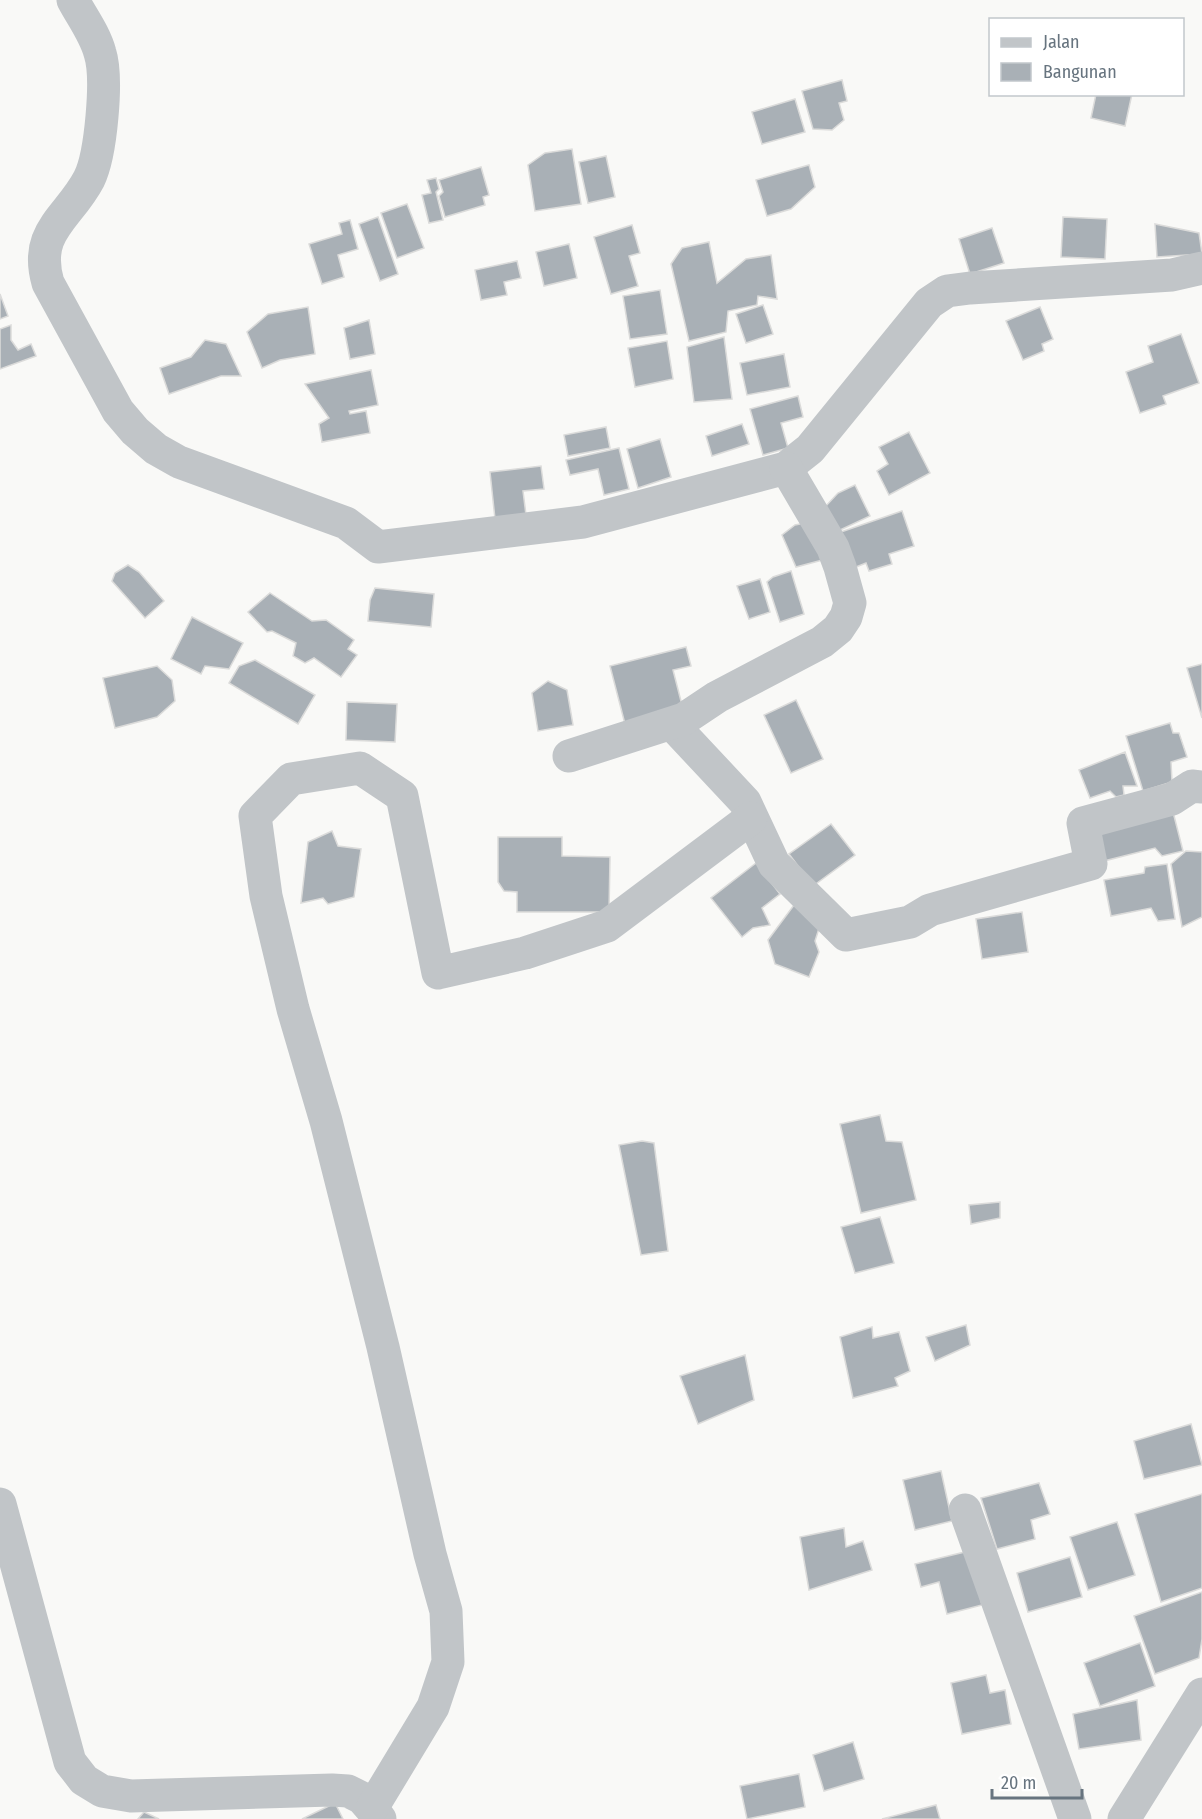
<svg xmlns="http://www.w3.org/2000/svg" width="1202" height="1819" viewBox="0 0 1202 1819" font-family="'Fira Sans Condensed',sans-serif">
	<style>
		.building { fill: #a9b0b6; stroke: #dbdbda; stroke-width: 1.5 }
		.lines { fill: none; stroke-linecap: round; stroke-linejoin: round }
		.minor { stroke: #c1c5c8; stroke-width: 33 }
	</style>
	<rect width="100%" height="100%" fill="#f9f9f7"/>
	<g class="building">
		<polygon points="842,80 847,101 839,103 844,120 832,130 813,129 802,91"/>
		<polygon points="1096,94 1132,94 1125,126 1091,118"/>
		<polygon points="795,99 805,132 762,144 752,112"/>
		<polygon points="572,149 581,204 535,211 528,165 545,153"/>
		<polygon points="606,156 615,197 588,203 579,162"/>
		<polygon points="809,165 815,187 791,209 767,216 756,180"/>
		<polygon points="481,167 489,195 483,197 485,205 445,217 439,196 443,192 439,180"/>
		<polygon points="436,178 439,189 436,192 443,220 429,223 422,195 431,193 427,180"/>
		<polygon points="407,204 424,248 397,258 381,213"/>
		<polygon points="378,217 398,274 380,281 359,224"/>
		<polygon points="1063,217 1107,219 1105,259 1061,257"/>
		<polygon points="350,220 358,249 338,255 344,277 322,284 309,244 342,234 339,223"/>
		<polygon points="1155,224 1199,233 1202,254 1157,257"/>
		<polygon points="632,225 640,253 629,256 638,286 611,294 594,237"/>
		<polygon points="992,228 1004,263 970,274 959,239"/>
		<polygon points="709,242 717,283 746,259 771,255 777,299 758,296 757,305 728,311 726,332 689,341 671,264 682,248"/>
		<polygon points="569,244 577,278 544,286 536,252"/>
		<polygon points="517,261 521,278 504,282 507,295 481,300 475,270"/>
		<polygon points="660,290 667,334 630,339 623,296"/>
		<polygon points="0,294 8,316 0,319"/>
		<polygon points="763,305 773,334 746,343 736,314"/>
		<polygon points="308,307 315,354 280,360 262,368 247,332 268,314"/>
		<polygon points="1040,307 1053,339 1042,344 1044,351 1023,360 1006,321"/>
		<polygon points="369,320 375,354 350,359 344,328"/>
		<polygon points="11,325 11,340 18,350 31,344 36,356 0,369 0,329"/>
		<polygon points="1181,334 1199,383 1163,396 1166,404 1140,413 1126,372 1153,362 1148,346"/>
		<polygon points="724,337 732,399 694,402 687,347"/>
		<polygon points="205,340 226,344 241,376 221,376 169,394 160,368 191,357"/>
		<polygon points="667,341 673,379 635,387 628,348"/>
		<polygon points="784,354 790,387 747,395 740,363"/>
		<polygon points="371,370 378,405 349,411 350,414 366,411 370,433 322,442 319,424 329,418 305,384"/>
		<polygon points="798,396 803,417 781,423 788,448 763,455 750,409"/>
		<polygon points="742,424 749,444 712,456 706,436"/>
		<polygon points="606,427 610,448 568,456 564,435"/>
		<polygon points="909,432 930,473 889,495 877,471 888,464 879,447"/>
		<polygon points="660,439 671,477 638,488 627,449"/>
		<polygon points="619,448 629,489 604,495 598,469 570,475 566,460"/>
		<polygon points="541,466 544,489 523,491 526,515 495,519 490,472"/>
		<polygon points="855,485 870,516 838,531 824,508 838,493"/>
		<polygon points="902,511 914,546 889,554 892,564 869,571 866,563 851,569 838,533"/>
		<polygon points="815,521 830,558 796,567 782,535 795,525"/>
		<polygon points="128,565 139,572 164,601 145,618 112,581 115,573"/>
		<polygon points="791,571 804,614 780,622 767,582 773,577"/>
		<polygon points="760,579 770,612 749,619 737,586"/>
		<polygon points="375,588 434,594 431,627 368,621 370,600"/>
		<polygon points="270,593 312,621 326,620 354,640 348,649 357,655 341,677 314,658 305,663 293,656 296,643 272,631 267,632 248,612"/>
		<polygon points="192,617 243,643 229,669 205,666 201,674 171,659"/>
		<polygon points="686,647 691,666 673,670 683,709 625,724 610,666"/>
		<polygon points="255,660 315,695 298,724 229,683 239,666"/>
		<polygon points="1202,664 1202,718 1187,668"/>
		<polygon points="157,666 172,680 175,701 157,717 115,728 103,678"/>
		<polygon points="548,681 567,690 573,725 538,731 532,693"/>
		<polygon points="796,700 823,759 791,773 764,715"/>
		<polygon points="347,702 397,704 395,742 346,740"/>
		<polygon points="1170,723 1173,733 1179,733 1187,757 1171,762 1172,782 1143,791 1126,736"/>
		<polygon points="1125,752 1137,786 1123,786 1124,795 1116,797 1110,791 1090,798 1079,770"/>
		<polygon points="1172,808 1183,851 1162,856 1155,848 1104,861 1097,834"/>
		<polygon points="831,824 855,855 813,886 789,854"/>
		<polygon points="332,831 338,846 361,849 354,897 328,904 323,898 301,903 308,842"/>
		<polygon points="498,837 562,837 562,856 610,857 609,912 517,912 517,892 504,891 498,882"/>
		<polygon points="1186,851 1202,852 1202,917 1182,927 1171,864"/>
		<polygon points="756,863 780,894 762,908 770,925 753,928 742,937 711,898"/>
		<polygon points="1167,864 1175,919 1158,921 1151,908 1111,916 1104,880 1144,873 1145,867"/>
		<polygon points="797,901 822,919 815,941 819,952 809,977 775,964 768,940"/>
		<polygon points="1022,912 1028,952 982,959 976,919"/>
		<polygon points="880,1115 886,1141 902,1142 916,1200 861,1213 840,1124"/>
		<polygon points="642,1141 654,1143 668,1251 641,1255 619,1145"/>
		<polygon points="1000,1202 1000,1218 971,1224 969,1205"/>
		<polygon points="880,1217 894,1263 855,1273 841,1227"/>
		<polygon points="966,1325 970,1345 935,1361 926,1337"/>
		<polygon points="872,1327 873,1338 899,1332 910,1371 895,1378 898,1386 853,1398 840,1337"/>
		<polygon points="745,1355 754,1400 698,1424 680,1376"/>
		<polygon points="1191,1424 1202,1465 1144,1479 1134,1441"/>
		<polygon points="941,1471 952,1521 915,1530 903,1480"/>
		<polygon points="1039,1483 1050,1514 1031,1520 1035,1539 997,1549 981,1498"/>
		<polygon points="1202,1494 1202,1588 1161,1602 1135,1514"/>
		<polygon points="1117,1522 1135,1575 1088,1590 1070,1537"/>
		<polygon points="844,1528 846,1547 863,1541 872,1570 809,1590 800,1537"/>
		<polygon points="969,1551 982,1605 947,1614 939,1582 921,1587 915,1564"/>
		<polygon points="1070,1557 1082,1597 1028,1612 1017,1573"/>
		<polygon points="1202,1592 1202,1639 1199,1658 1155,1674 1134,1616"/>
		<polygon points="1140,1643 1155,1686 1100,1706 1084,1663"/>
		<polygon points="986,1675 990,1693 1005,1690 1011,1724 962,1734 951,1683"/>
		<polygon points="1137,1700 1141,1740 1079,1749 1073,1714"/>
		<polygon points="853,1742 864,1779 824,1791 813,1755"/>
		<polygon points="799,1774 805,1807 747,1819 740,1786"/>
		<polygon points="335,1803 343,1819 302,1819"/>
		<polygon points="936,1805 940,1819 882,1819"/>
		<polygon points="144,1812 159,1819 138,1819"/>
	</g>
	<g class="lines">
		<g class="minor">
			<path d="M73,0C82,17 95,34 100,53C108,78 101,155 89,179C68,219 33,231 48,283L118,411L135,431L156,449L179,462L346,523L378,547L583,522L786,468L810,449L929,303L947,291L970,288L1172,275L1202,268"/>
			<polyline points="672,724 745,802 774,864 846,935 910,922 930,910 1091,864 1083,823 1172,799 1192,786 1202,787"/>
			<polyline points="569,756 684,719 717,697 822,642 838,629 846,617 850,603 840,567 833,548 786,468"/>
			<polyline points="0,1504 70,1762 84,1780 102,1791 131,1796 332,1790 348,1791 362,1798 380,1819"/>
			<polyline points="965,1510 1075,1819"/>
			<polyline points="372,1808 433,1707 448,1662 446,1611 430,1554 383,1347 326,1121 293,1009 266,896 255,816 291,779 360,768 402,796 438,973 525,953 607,926 751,818"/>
			<polyline points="1124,1819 1202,1694"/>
		</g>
	</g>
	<rect x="989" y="18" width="195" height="78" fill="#ffffff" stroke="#c2c7cc" stroke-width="1.5"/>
	<rect x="1001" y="38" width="30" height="9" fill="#c1c5c8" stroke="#c2c7cc" stroke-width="1.5"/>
	<text x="1043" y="48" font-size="18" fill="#67747f">Jalan</text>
	<rect x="1001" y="63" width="30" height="18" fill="#a9b0b6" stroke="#c2c7cc" stroke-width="1.5"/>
	<text x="1043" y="78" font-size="18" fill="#67747f">Bangunan</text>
	<path d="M992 1789v9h90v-9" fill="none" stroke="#67747f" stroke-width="3"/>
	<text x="1001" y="1789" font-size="18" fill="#67747f" stroke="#ffffff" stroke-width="4.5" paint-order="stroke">20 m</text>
</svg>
